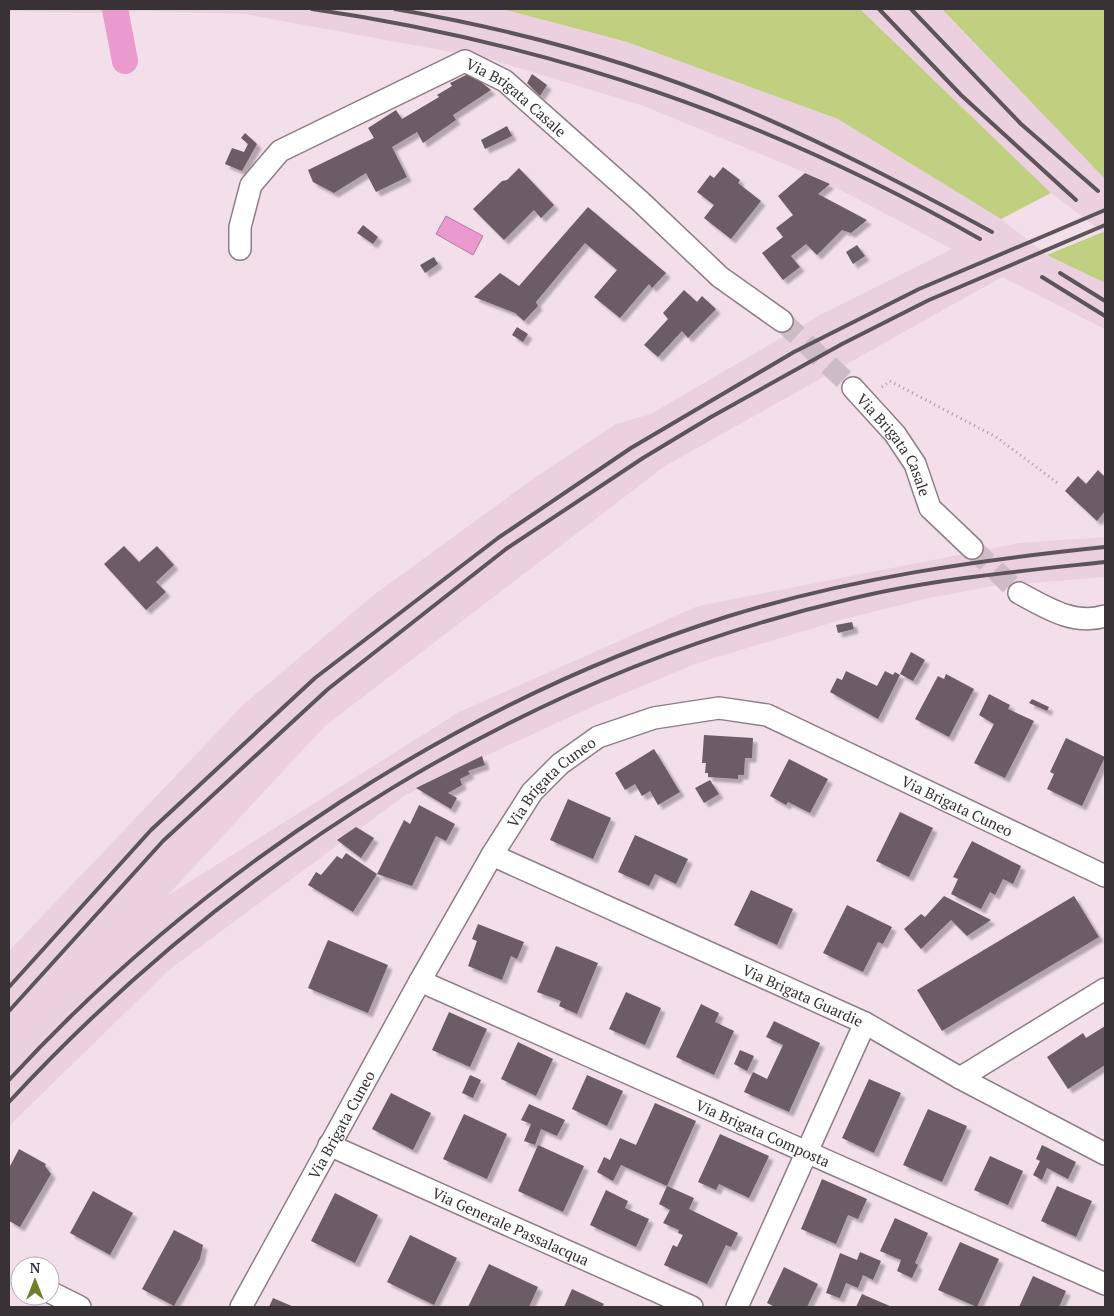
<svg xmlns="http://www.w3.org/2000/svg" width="1114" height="1316" viewBox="0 0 1114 1316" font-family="'PT Serif',serif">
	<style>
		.built { fill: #ebd1e0 }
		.green { fill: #c0cf80 }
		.water { fill: #eb9acd; stroke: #b57a9f }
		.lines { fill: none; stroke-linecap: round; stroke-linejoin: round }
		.canal { stroke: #eb9acd; stroke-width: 26 }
		.building { fill: #6c5c65; filter: url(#shadow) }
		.minor-tunnel { stroke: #cdbcc6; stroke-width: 21; stroke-dasharray: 21 11; stroke-linecap: butt }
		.minor-casing { stroke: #8d7d86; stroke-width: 24 }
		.path { stroke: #a698a0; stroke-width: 3; stroke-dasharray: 1 4; stroke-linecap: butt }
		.minor { stroke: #fff; stroke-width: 21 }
		.rail { stroke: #5d5459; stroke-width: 4 }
		.labels { text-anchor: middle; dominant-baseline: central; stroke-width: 5; stroke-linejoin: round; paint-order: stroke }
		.street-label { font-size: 15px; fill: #383135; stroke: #fff }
	</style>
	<defs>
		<filter id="shadow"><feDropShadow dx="4.5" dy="4.5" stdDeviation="1" flood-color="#0004"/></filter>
	</defs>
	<rect width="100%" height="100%" fill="#f2dfea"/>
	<g class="built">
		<polygon points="9,9 502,9 627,42 838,119 1001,219 1047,255 1105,283 1105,329 1002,277 665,466 325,726 167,896 459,712 698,606 1019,543 1105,537 1105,577 993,586 929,598 844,619 698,663 596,705 485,756 404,796 169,970 9,1126 9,951 244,704 375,594 537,476 616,424 651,414 820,315 952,249 816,177 641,105 489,59 245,14 142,11 94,13 9,11"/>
		<polygon points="860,9 942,9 1105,179 1105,234 1051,193"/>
	</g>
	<g class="green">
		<polygon points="502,9 860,9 1051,193 1001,219 838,119 627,42"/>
		<polygon points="942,9 1105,9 1105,179"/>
		<polygon points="1103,232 1105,234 1105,283 1047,255"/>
	</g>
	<polygon class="water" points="446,216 483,236 473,255 436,234"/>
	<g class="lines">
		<polyline class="canal" points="115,9 125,61"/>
	</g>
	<g class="building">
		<polygon points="470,73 491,90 453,115 456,120 423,143 417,132 392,147 407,177 376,192 366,173 334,193 313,182 308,170 374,138 368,128 396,110 402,119 439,97 437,95 452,86 450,83"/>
		<polygon points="532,74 547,85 540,96 527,83"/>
		<polygon points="507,126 512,136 485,149 481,140"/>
		<polygon points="245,133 257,144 242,171 225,164 232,148 244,152 248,144 241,138"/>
		<polygon points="723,167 740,180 738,183 761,201 731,239 704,218 714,205 697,192 710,175 714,178"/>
		<polygon points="519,168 554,205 541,218 534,210 504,240 473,209 502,181 507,180"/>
		<polygon points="805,173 830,184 818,194 867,220 851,233 842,230 817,255 806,244 791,256 800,267 783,280 762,253 783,237 776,228 793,215 778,196"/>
		<polygon points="588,207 666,273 652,288 649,284 620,318 594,297 617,270 585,243 536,302 538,306 524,321 515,313 474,297 500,273 519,286"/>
		<polygon points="363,225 378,237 373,244 357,233"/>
		<polygon points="857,245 865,256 853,264 846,252"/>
		<polygon points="434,257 438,264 425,273 420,265"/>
		<polygon points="684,290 697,302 702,296 716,309 688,338 682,331 658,357 644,345 668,319 663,313"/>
		<polygon points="517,327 528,334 523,342 512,335"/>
		<polygon points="1098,470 1105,477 1105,511 1097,521 1065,491 1078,476 1086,484"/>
		<polygon points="124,546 139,562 157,546 174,565 156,582 166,592 146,610 104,564"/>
		<polygon points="852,622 854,629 838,633 836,625"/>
		<polygon points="911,652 925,660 913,681 900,674"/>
		<polygon points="846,671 877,686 885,671 893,675 895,672 900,675 878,719 830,692 837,678 842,680"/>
		<polygon points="946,674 974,689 949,737 915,719 938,676 944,679"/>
		<polygon points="989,694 1010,705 1008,709 1034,721 1005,778 974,763 994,724 979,715"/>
		<polygon points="1032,699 1049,707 1047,711 1029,703"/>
		<polygon points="704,735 753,738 752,758 745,758 744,775 738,775 738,779 708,777 708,773 705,773 706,763 702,763"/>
		<polygon points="1066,738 1105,757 1082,806 1047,789 1054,774 1050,772"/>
		<polygon points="654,749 680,792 658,805 650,791 642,796 635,784 625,790 615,773"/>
		<polygon points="482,756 485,765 468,771 470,774 460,779 462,785 448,793 457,798 451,809 416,788"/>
		<polygon points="789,759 828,779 810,813 788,802 786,805 770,796"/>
		<polygon points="710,780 719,794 704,803 695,788"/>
		<polygon points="568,799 611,818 593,859 550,840"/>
		<polygon points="419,805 455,824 446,841 436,836 412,886 377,874 404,820 410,824"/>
		<polygon points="900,812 933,828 909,877 876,861"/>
		<polygon points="356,827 374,838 361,858 337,840"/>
		<polygon points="635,835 688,859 676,884 655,874 649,886 618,872"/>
		<polygon points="972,841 1021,866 1013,884 1003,879 995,895 990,892 981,909 951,894 958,879 953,877"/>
		<polygon points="346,853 377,874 353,912 308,885 316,872 321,875 337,856 342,859"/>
		<polygon points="751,890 793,909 777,945 734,925"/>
		<polygon points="944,896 991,920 967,936 951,920 921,949 904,929 921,914 925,917"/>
		<polygon points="1074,896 1099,937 942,1031 917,990"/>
		<polygon points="847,905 892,927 883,944 878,942 863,972 823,953"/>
		<polygon points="478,924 524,942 517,959 511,956 502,980 468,966 477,941 472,939"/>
		<polygon points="328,940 388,965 368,1013 308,988"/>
		<polygon points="556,946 598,963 577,1014 559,1006 561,1001 537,992"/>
		<polygon points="626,992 661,1008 645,1045 609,1029"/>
		<polygon points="701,1004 719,1013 715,1022 734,1031 714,1075 676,1057"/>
		<polygon points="449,1012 487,1029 470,1067 432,1050"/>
		<polygon points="774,1021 820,1043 789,1112 744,1092 753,1072 767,1079 783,1045 766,1037"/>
		<polygon points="1105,1026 1105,1065 1068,1089 1047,1057 1083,1033 1086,1038"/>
		<polygon points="518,1042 553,1059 536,1096 501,1079"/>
		<polygon points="740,1050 754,1056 747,1071 734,1064"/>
		<polygon points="470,1075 481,1080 473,1098 462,1093"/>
		<polygon points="587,1075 623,1091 607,1126 572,1109"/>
		<polygon points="869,1079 901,1093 874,1153 842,1138"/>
		<polygon points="391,1093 431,1113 413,1150 372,1129"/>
		<polygon points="655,1103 696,1121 667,1186 621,1165 613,1181 597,1172 604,1157 610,1160 620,1138 636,1145"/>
		<polygon points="529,1104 565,1120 557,1136 541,1129 535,1145 524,1141 531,1124 521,1120"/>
		<polygon points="928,1109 967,1126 942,1182 903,1165"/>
		<polygon points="464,1114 507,1134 487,1179 443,1159"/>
		<polygon points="720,1134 769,1156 749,1198 719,1184 716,1190 698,1182"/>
		<polygon points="538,1145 584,1166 563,1212 518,1191"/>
		<polygon points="1042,1145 1076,1162 1068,1179 1047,1168 1042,1180 1033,1175 1040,1161 1036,1159"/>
		<polygon points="19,1149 46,1164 45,1166 51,1174 20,1227 9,1221 9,1168"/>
		<polygon points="990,1156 1023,1171 1008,1205 974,1190"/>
		<polygon points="822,1179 867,1199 858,1219 848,1215 836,1244 801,1229"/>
		<polygon points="667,1186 694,1198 689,1209 738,1233 731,1247 726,1245 707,1284 664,1265 673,1245 677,1247 683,1235 678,1233 679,1230 663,1223 670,1210 659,1204"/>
		<polygon points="1057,1186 1092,1201 1076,1237 1041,1221"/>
		<polygon points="606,1190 628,1201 625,1208 649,1219 636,1247 590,1225"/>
		<polygon points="93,1191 133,1213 110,1255 70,1233"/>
		<polygon points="335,1193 378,1215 355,1263 311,1241"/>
		<polygon points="895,1218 928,1233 915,1263 918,1265 912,1278 897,1271 901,1260 880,1251"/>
		<polygon points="174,1230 203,1245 200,1259 174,1306 142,1289"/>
		<polygon points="410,1235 457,1258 434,1305 387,1282"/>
		<polygon points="960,1242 999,1259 977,1307 938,1290"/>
		<polygon points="860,1252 881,1261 873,1280 863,1275 858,1288 846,1283 840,1298 826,1293 840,1253 857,1260"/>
		<polygon points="489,1264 538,1287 529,1307 468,1307"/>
		<polygon points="784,1267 818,1284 807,1307 775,1307 767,1303"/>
		<polygon points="1033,1276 1066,1291 1059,1307 1019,1307"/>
		<polygon points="572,1289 604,1304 602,1307 564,1307"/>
		<polygon points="862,1294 892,1307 856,1307"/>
		<polygon points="273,1298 294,1307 269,1307"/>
	</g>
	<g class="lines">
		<g class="minor-tunnel">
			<polyline points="782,321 853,388"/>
			<polyline points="972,548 1019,593"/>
		</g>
		<g class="minor-casing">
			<g id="minor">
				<path id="s1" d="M240,249V227L251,185L280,151L465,61L505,81L640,201L720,277L782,321"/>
				<path id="s2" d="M853,388L895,434L915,464L930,508L972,548"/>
				<path d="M1019,593C1045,607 1074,626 1105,616"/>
				<path id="s3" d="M492,855L865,1023L960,1078L1105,1154"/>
				<path id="s4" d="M420,981L1105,1284"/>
				<polyline points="960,1078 1105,989"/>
				<path id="s5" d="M329,1145L692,1307"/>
				<polyline points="50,1292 80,1307"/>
				<path id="s6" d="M241,1307L420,981L492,855L532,792L560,764L598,737L654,718L719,708L767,715L1105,876"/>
				<polyline points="737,1307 865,1023"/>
			</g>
		</g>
		<polyline class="path" points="882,387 890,381 996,437 1059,484"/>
		<use href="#minor" class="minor"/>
		<g class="rail">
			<path d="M312,9C552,44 770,119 980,239"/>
			<path d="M395,9C511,29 628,60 737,106C825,143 909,187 992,232"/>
			<polyline points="879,9 961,95 1076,200"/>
			<polyline points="911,9 1021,124 1098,191"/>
			<polyline points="1060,273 1105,301"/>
			<polyline points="1042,277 1105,316"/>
			<polyline points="9,987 151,830 315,678 498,538 631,448 794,352 919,289 1105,210"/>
			<polyline points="9,1011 163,841 328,689 506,549 643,458 711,417 842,344 929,300 1105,225"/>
			<path d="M9,1080C198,874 462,700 729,616C852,578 978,560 1105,547"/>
			<path d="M9,1102C233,860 527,674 850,599C932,579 1021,571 1105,562"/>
		</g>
	</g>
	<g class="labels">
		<g class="street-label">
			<text stroke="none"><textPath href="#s1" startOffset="379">Via Brigata Casale</textPath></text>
			<text stroke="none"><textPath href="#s2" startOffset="71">Via Brigata Casale</textPath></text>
			<text stroke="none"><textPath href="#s6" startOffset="612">Via Brigata Cuneo</textPath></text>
			<text stroke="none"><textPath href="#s6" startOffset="1062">Via Brigata Cuneo</textPath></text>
			<text stroke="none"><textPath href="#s3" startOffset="341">Via Brigata Guardie</textPath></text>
			<text stroke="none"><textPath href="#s6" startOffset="208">Via Brigata Cuneo</textPath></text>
			<text stroke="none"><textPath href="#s4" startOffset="375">Via Brigata Composta</textPath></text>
			<text stroke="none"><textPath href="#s5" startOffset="199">Via Generale Passalacqua</textPath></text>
		</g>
	</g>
	<rect width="1114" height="1316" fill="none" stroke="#383135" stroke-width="20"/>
	<g transform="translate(35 1281)"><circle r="24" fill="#ffffff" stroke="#afadae"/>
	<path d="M0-4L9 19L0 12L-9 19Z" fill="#717e2b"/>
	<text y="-8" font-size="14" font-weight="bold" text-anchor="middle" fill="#383135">N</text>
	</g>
</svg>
